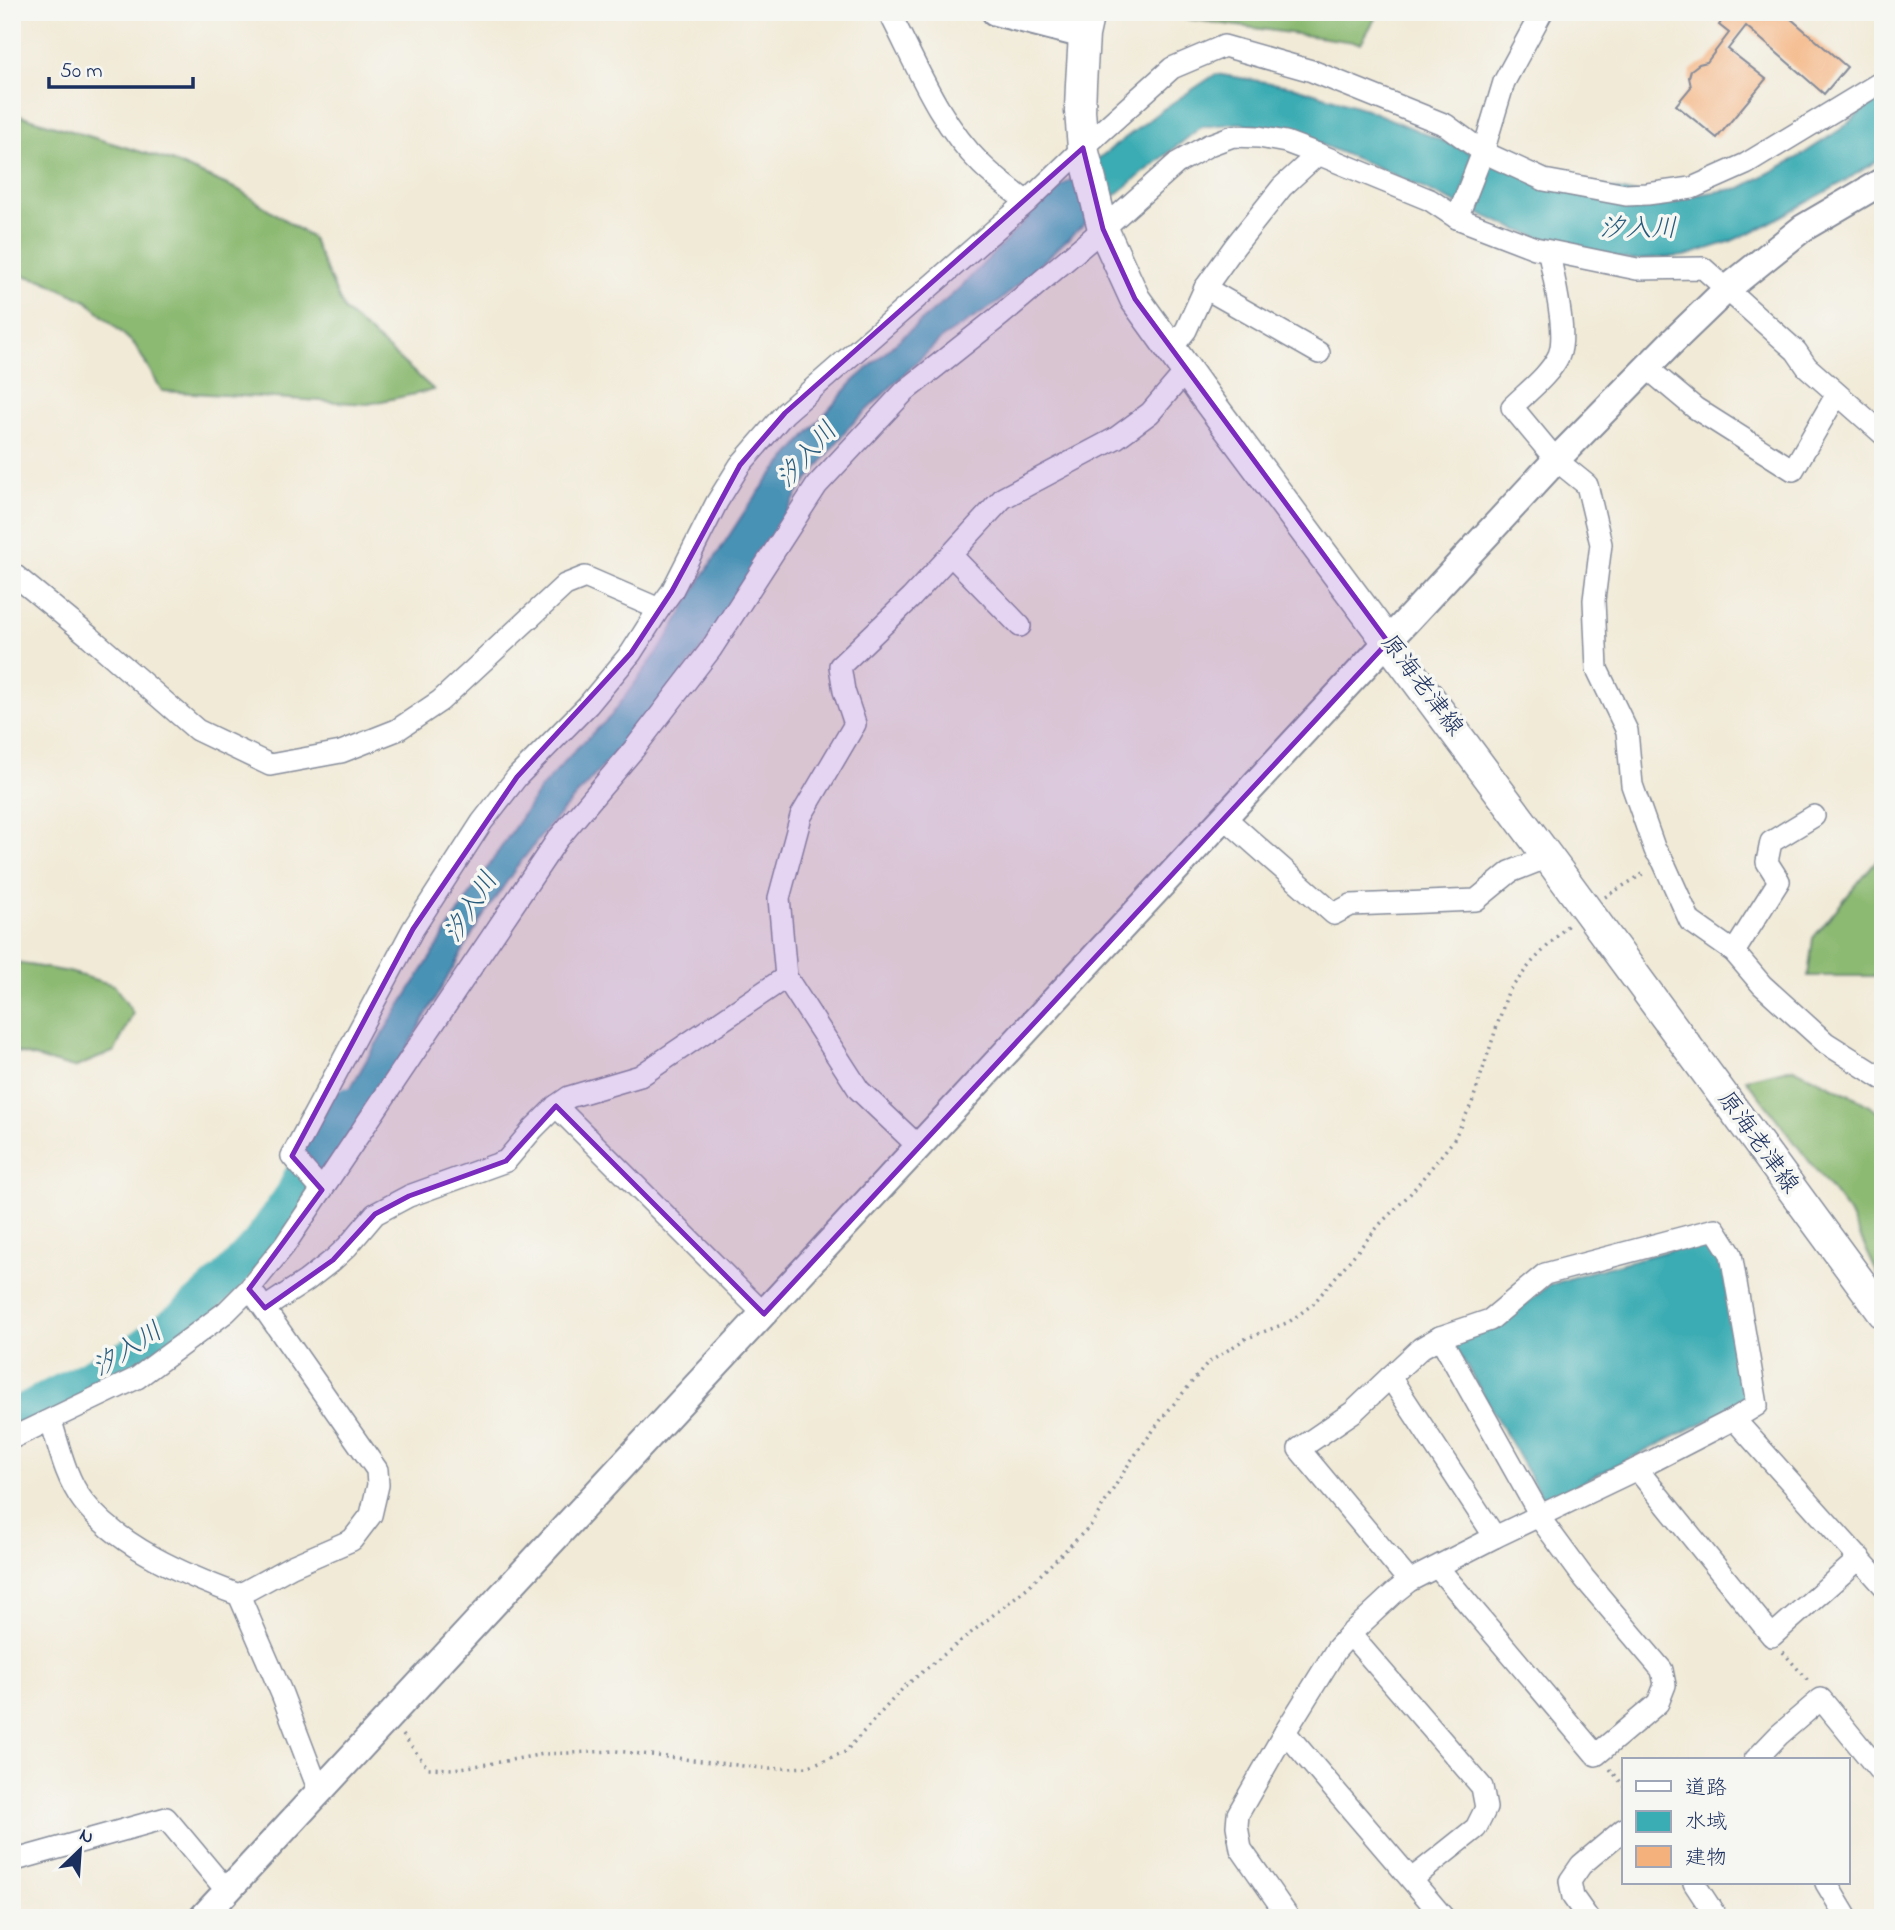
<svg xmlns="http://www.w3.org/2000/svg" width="1895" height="1930" viewBox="0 0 1895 1930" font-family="'Indie Flower','Klee One',sans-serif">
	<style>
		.forest { fill: #8cba72; stroke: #547468; stroke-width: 2 }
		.water { fill: #3aacb3; stroke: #2a6e88; stroke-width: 2 }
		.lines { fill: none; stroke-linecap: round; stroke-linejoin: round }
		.river { stroke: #3aacb3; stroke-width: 35 }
		.building { fill: #f5b17b }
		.minor-casing { stroke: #868c9a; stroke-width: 24 }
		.tertiary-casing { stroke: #868c9a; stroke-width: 30 }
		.secondary-casing { stroke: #868c9a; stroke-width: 33 }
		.path { stroke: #868c9a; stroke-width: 3.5; stroke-dasharray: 2 5; stroke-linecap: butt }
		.minor { stroke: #fff; stroke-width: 21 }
		.tertiary { stroke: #fff; stroke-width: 26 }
		.secondary { stroke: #fff; stroke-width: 30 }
		.marked { fill: #7b2cbf; fill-opacity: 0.2; stroke: #7b2cbf; stroke-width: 5; stroke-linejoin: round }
		.labels { text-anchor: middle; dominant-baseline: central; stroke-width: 7; stroke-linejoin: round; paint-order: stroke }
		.street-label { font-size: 24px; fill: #1b2f5e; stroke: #f6f6f2 }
		.water-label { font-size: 26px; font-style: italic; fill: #265b7c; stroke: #f6f6f2 }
	</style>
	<rect width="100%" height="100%" fill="#f6f6f2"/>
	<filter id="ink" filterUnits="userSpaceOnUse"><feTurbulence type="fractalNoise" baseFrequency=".0143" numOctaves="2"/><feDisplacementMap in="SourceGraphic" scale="14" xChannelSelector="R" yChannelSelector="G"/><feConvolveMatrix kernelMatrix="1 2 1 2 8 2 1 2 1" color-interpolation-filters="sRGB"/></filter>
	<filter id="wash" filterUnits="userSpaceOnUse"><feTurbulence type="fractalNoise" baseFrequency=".00686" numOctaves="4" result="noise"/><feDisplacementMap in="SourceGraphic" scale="28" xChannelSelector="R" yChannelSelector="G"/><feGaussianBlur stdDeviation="1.57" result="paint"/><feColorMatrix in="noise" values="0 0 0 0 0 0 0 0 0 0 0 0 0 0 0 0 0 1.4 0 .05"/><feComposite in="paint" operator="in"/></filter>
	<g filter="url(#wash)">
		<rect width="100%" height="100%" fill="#f1ead7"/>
		<g class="forest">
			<polygon points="1159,12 1379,12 1361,43 1160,15"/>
			<polygon points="12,113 171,161 239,190 312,238 344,310 434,390 368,404 162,391 135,345 87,301 42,280 12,273"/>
			<polygon points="1883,852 1883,976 1808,976 1813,938"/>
			<polygon points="12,962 69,972 114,985 133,1013 115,1051 74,1068 12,1051"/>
			<polygon points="1793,1068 1856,1098 1883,1115 1883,1285 1849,1213 1746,1079"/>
		</g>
		<g class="water">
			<polygon points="1216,74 1295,87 1366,109 1486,159 1661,200 1741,188 1797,158 1841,129 1883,94 1883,157 1840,184 1762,227 1729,242 1685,256 1632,260 1570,247 1518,230 1468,209 1377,167 1290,132 1240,123 1201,127 1118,193 999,302 942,338 849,427 798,493 716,630 659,704 548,827 516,868 478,924 410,1043 323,1180 311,1169 335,1115 370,1054 474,888 540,789 577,748 610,717 665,642 703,576 745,511 771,476 852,383 901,338 959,289 1049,196 1162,110"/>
			<polygon points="1712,1239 1723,1255 1745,1402 1544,1501 1454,1344 1495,1327 1548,1286 1582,1274"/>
		</g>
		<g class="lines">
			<polyline class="river" points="12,1417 131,1355 182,1318 226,1279 259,1243 293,1194 303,1172 348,1105"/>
		</g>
		<g id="blocks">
			<polygon class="building" points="1728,12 1793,12 1789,17 1847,67 1824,94 1746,26 1728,49 1766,79 1717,138 1676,105 1691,87 1689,77 1691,70 1699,64 1707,62 1729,33 1719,25"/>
		</g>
	</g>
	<g filter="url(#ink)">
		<use href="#blocks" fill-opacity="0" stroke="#868c9a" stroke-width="2"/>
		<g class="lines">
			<g class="minor-casing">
				<g id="minor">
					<path d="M889,12C916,64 939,123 981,164C995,178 1011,190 1027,202"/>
					<polyline points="1457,218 1483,152 1504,82 1542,12"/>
					<path d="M1549,252C1553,278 1568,332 1559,355C1550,375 1527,392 1512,407L1556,460L1587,485L1601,544L1594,600L1597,669L1627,731L1632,785L1655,850L1663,861L1690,921L1734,952L1762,985L1826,1043L1883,1079"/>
					<polyline points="1205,288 1319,353"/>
					<polyline points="1171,349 1186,330 1205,288 1235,246 1282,187 1318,154"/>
					<polyline points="1646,367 1695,408 1793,470 1837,394"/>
					<polyline points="951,555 1020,626"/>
					<polyline points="12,573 90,637 197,730 270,765 341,752 397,730 440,701 565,585 585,577 659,609"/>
					<polyline points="1224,817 1334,914 1351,905 1476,900 1510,872 1548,857"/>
					<polyline points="1734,952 1779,881 1767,862 1771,842 1814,816"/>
					<polyline points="556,1106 764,1314"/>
					<polyline points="919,1147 859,1090 786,977 779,898 801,816 855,724 844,691 840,666 911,598 1003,498 1116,438 1150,413 1186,371"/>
					<polyline points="322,1190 292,1156 413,929 482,822 517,777 588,705 631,653 659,609 672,591 717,502 740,465 785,413 1027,202 1083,148 1172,68 1224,46 1312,71 1446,125 1483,152 1544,180 1626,195 1647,194 1692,188 1746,164 1883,81"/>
					<polyline points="265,1308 306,1281 333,1260 347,1247 375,1214 409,1196 506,1161 533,1129 556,1106 569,1097 640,1076 786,977"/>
					<polyline points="1390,1377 1353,1412 1299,1449 1409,1581"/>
					<polyline points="1734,1419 1883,1585"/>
					<path d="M51,1421C59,1447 66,1479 83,1501C119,1547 185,1575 239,1595L282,1694L319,1791"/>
					<polyline points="12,1438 137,1378 226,1312 249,1289 284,1246 557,840 634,749 711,649 817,485 905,391 1001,315 1103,229 1177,163 1209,145 1233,136 1259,137 1286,142 1318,154 1430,200 1457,218 1535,248 1637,269 1703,268 1796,351 1807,367 1883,434"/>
					<polyline points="1637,1469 1772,1636 1860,1558"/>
					<polyline points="1438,1568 1596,1755 1658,1703 1665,1685 1662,1670 1584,1578 1539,1517 1535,1506 1440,1337 1421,1348 1390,1377 1495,1537"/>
					<polyline points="239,1595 292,1566 352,1540 371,1515 378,1485 377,1470 256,1297"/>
					<polyline points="1350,1634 1482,1787 1486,1808 1476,1828 1412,1879"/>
					<polyline points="1285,1732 1444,1918"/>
					<polyline points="1755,1760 1779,1735 1821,1699 1883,1775"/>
					<polyline points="12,1861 166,1818 227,1891"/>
					<polyline points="1694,1883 1717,1918"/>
					<polyline points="1826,1883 1847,1918"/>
					<polyline points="1289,1918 1241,1849 1237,1826 1238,1814 1285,1732 1336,1650 1350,1634 1394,1593 1409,1581 1495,1537 1637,1469 1734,1419 1757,1405 1731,1254 1715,1229 1545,1274 1490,1320 1440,1337"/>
					<polyline points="1588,1918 1573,1897 1570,1881 1581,1865 1624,1829"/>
				</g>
			</g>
			<g class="tertiary-casing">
				<g id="tertiary">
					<polyline points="995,12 1084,35"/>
					<polyline points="202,1918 1556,460 1670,344 1727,289 1803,228 1883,181"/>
				</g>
			</g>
			<g class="secondary-casing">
				<polyline id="secondary" points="1089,12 1084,35 1081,84 1080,111 1083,148 1103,229 1135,299 1207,399 1548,857 1883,1313"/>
			</g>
			<g class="path">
				<polyline points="1605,897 1646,872"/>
				<polyline points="1783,1652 1810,1683"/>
				<polyline points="403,1735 428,1768 453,1769 494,1763 544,1754 616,1751 770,1769 807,1767 845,1752 905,1686 1028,1587 1091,1525 1130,1462 1163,1417 1208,1363 1245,1339 1289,1322 1313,1304 1381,1223 1410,1194 1453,1141 1472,1103 1508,992 1532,962 1568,925"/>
				<polyline points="1610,1769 1624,1786"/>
			</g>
			<use href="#minor" class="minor"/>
			<use href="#tertiary" class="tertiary"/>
			<use href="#secondary" class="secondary"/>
		</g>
	</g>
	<path class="marked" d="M1083,148L1103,229L1135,299L1388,642L764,1314L556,1106L506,1161L409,1196L375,1214L333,1260L265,1308L249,1289L322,1190L292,1156L413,929L517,777L631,653L672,591L740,465L785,413Z"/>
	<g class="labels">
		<g class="street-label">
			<text transform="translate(1421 686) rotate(53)">原海老津線</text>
			<text transform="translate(1757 1143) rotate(54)">原海老津線</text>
		</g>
		<g class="water-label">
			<text x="1638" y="230">汐入川</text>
			<text transform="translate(808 456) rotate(-49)">汐入川</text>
			<text transform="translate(472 908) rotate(-58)">汐入川</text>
			<text transform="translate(128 1351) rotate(-33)">汐入川</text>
		</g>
	</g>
	<rect width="1895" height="1930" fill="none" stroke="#f6f6f2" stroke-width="42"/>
	<rect x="1622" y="1758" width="228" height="126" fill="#f6f6f2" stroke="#9ea6b7" stroke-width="2"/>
	<rect x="1636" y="1781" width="35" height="10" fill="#ffffff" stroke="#9ea6b7" stroke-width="2"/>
	<text x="1685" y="1794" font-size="21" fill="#1b2f5e">道路</text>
	<rect x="1636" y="1811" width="35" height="21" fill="#3aacb3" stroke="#9ea6b7" stroke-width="2"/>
	<text x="1685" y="1828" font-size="21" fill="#1b2f5e">水域</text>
	<rect x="1636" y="1846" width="35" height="21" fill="#f5b17b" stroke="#9ea6b7" stroke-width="2"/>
	<text x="1685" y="1864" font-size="21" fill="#1b2f5e">建物</text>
	<g transform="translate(80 1850) rotate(25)" stroke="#f6f6f2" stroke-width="5" paint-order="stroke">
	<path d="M0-5L12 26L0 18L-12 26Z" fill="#1b2f5e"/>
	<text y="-10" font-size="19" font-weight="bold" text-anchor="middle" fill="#1b2f5e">N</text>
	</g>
	<path d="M49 77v10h144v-10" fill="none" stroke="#1b2f5e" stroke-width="3.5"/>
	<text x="60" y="77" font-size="21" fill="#1b2f5e" stroke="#f6f6f2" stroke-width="5" paint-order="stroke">50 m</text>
</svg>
